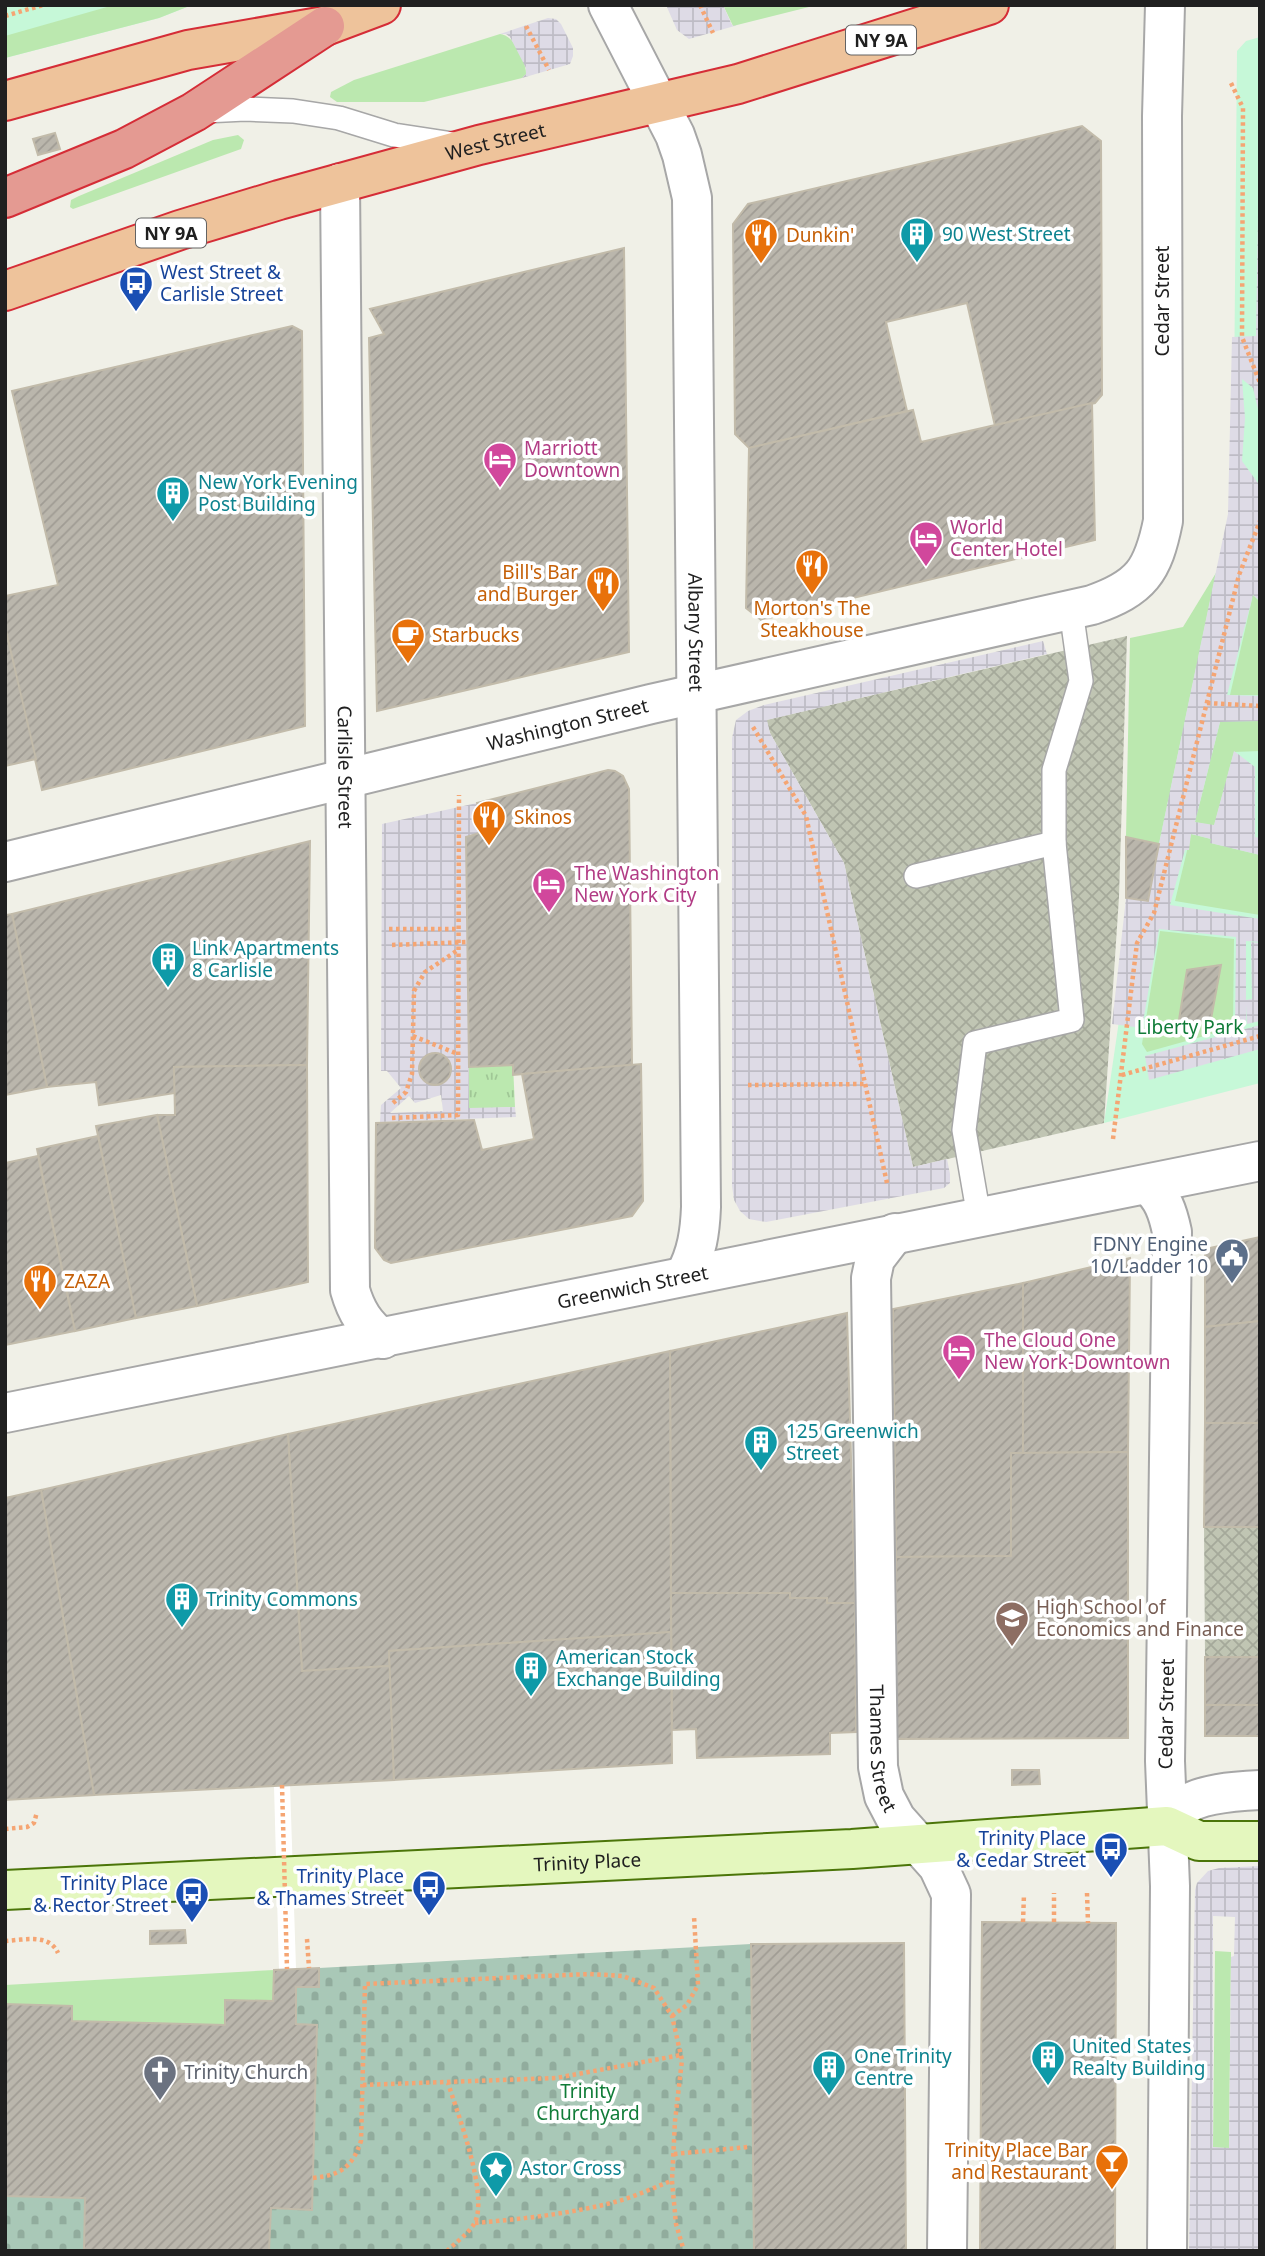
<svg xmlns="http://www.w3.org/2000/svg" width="1265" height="2256" viewBox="0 0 1265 2256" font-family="'Noto Sans',sans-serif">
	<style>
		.construction { fill: url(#construction-cross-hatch) }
		.grass { fill: url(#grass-tufts) }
		.cemetery { fill: url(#cemetery-stones) }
		.park { fill: #c6f8d8 }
		.garden { fill: #bbe8af }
		.plaza { fill: url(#plaza-grid); fill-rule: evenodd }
		.pier { fill: #fff }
		.building { fill: url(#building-hatch); stroke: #c2bbaa; stroke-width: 2 }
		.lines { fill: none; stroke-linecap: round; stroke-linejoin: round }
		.service-casing { stroke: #a7a7a7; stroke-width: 26 }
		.minor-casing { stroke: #a7a7a7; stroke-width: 42 }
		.secondary-casing { stroke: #4b7509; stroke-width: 42 }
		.trunk-casing { stroke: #d52d37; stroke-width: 42 }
		.motorway-casing { stroke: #d52d37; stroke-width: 42 }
		.path { stroke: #f5a573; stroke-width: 4.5; stroke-dasharray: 3.5 3.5; stroke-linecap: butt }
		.service { stroke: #fff; stroke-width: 23 }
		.minor { stroke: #fff; stroke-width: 38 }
		.secondary { stroke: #e4f7be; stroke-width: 38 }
		.trunk { stroke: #eec39b; stroke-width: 38 }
		.motorway { stroke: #e49a92; stroke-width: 38 }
		.path-bridge { stroke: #f5a573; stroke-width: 4.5; stroke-dasharray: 3.5 3.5; stroke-linecap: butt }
		.labels { text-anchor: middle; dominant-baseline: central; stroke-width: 7; stroke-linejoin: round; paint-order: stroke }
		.shield { fill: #fff; stroke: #636363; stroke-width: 2 }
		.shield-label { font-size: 18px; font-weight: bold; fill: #202020 }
		.street-label { font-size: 19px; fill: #202020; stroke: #fff }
		.culture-label { font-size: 19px; fill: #0d838f; stroke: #fff; text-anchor: start }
		.food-label { font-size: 19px; fill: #c56008; stroke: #fff; text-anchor: start }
		.transit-label { font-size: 19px; fill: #164399; stroke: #fff; text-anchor: end }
		.hotel-label { font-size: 19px; fill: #b23c85; stroke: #fff; text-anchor: start }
		.park-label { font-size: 19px; fill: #107c38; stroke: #fff }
		.service-label { font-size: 19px; fill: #4e5e75; stroke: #fff; text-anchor: end }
		.education-label { font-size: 19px; fill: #785e54; stroke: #fff; text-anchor: start }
		.worship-label { font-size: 19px; fill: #5b616d; stroke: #fff; text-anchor: start }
	</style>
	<defs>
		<pattern id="construction-cross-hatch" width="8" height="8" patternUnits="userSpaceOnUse" patternTransform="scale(1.75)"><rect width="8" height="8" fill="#c0c5b3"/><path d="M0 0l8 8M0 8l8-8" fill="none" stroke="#a5a99a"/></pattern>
		<pattern id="grass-tufts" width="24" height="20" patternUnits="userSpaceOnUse" patternTransform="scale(1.75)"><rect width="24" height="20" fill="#bbe8af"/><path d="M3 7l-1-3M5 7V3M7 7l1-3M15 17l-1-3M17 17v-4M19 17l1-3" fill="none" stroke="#a0c796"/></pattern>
		<pattern id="cemetery-stones" width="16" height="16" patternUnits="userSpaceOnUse" patternTransform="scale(1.75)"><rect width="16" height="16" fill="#a9c8b7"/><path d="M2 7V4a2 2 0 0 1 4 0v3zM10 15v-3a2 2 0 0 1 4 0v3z" fill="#91ac9d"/></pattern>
		<pattern id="plaza-grid" width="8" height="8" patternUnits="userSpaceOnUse" patternTransform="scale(1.75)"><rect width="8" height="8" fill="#dedbe6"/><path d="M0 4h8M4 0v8" fill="none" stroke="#bebcc5"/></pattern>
		<pattern id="building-hatch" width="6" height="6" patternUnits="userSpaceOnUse" patternTransform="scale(1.75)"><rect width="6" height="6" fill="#bab6ac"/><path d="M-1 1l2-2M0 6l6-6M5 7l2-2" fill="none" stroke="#a09c94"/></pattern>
	</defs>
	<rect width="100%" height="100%" fill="#f0f0e7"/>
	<g class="construction">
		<polygon points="1127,636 1119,897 1104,1123 913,1167 844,863 770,733 766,720"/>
		<polygon points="1204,1527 1260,1527 1260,1657 1205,1657"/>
	</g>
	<polygon class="grass" points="513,1065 515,1107 469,1109 469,1067"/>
	<g class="cemetery">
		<polygon points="751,1944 754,2251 269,2251 271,2208 311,2210 317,2025 296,2024 296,1987 319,1987 319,1968"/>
		<polygon points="5,2196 85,2198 84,2251 5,2251"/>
	</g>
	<g class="park">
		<polygon points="5,5 192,5 159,18 5,58"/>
		<polygon points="1260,37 1260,1083 1104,1123 1135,912 1132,639 1185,629 1216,573 1233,515 1237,51 1246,41"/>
	</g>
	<g class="garden">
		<polygon points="114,5 192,5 159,18 5,58 5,36"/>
		<polygon points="723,5 817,5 733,26"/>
		<path d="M500,34C514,35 526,61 526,74L522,78L424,102H337L330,97L331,92L354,80Z"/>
		<polygon points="238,135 244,140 241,149 73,209 70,207 71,200 79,196 213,140"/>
		<polygon points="1216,573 1159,844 1126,837 1130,638 1183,627"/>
		<polygon points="1253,595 1260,602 1260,695 1230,695"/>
		<polygon points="1260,721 1260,751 1234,752 1214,826 1195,822 1220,722"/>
		<polygon points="1191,834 1211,839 1211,843 1260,855 1260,915 1175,901"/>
		<polygon points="1160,931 1234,939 1233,1028 1147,1052 1142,1044"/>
		<polygon points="1215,1951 1231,1952 1229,2148 1213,2148"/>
		<polygon points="274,1970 273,2001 225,2000 225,2025 72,2021 5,2004 5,1985"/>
	</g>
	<g class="plaza">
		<polygon points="666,5 723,5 731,23 733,26 738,25 689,39 677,30"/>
		<polygon points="548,18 556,19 561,24 573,48 573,56 570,64 522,78 526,74 526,68 510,37 506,34 500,34"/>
		<polygon points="1260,94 1260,418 1253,388 1242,379 1245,418 1242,461 1258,483 1260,470 1260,601 1253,595 1227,695 1260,696 1260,721 1220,722 1195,822 1214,825 1234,751 1255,767 1255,837 1260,838 1260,855 1210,843 1211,839 1191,834 1189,850 1185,850 1170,905 1260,919 1260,942 1246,941 1246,1000 1252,999 1251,942 1260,943 1260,1021 1247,1024 1247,1005 1246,1024 1235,1026 1236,937 1159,929 1142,1028 1112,1024 1126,898 1147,901 1228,514 1232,337 1256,336"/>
		<polygon points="1043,641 1047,654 767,720 770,733 844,863 913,1167 947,1159 950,1174 950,1183 944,1188 766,1222 749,1219 740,1211 734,1200 732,1186 732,738 736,720 748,711 764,705"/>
		<path d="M477,803L483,832L466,837L469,1108L515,1107L516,1117L380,1122L381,1105L401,1088L387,1071H381L382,824ZM432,1054L441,1055L449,1062V1078L440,1084H430L420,1074L423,1059ZM441,1095L443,1111L390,1113L409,1096L415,1103Z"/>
		<polygon points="1260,1025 1260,1049 1149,1080 1145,1056"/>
		<path d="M1260,1866V2251H1189L1195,1890L1197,1883L1208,1871L1219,1868ZM1213,1916L1235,1917L1234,1956L1231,1957L1229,2148L1213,2147Z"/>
	</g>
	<polygon class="pier" points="290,1784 296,1969 279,1970 274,1785"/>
	<g class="building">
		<polygon points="1082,126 1101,141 1102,395 1095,403 995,426 967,303 886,322 907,411 749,448 735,434 733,224 748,204"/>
		<polygon points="55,133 60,149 38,155 33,139"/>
		<polygon points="624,248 629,652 377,711 369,338 384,334 370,309"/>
		<polygon points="292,326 302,331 305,726 42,790 5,627 5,596 58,585 12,391"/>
		<polygon points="1092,403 1095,540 761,620 746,608 749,448 913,410 921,442"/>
		<polygon points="5,627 36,759 5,766"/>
		<polygon points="608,770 615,771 623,776 629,789 632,1065 513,1075 513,1065 469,1067 466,837 483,832 477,803"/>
		<polygon points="1126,837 1159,844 1148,901 1126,898"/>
		<polygon points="310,841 307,1065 174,1067 175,1093 99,1105 96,1082 47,1087 12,914"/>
		<polygon points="12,914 47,1087 5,1095 5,915"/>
		<polygon points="1221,965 1211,1019 1178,1026 1187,970"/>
		<circle cx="435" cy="1069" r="16"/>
		<polygon points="641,1064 643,1201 632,1216 391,1263 384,1260 375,1248 376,1123 474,1120 482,1150 534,1139 522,1074"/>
		<polygon points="307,1065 308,1282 197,1306 157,1115 175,1115 174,1067"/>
		<polygon points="157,1115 197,1306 136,1318 96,1126"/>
		<polygon points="98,1136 136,1318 75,1331 37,1149"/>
		<polygon points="38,1156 75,1331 5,1345 5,1163"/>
		<polygon points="1260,1237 1260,1321 1205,1327 1205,1249"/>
		<polygon points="1130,1258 1128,1452 1023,1453 1023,1283"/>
		<polygon points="1023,1283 1023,1453 1011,1453 1011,1556 896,1557 893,1309"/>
		<polygon points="847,1313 855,1603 827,1603 827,1598 790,1598 790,1593 671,1593 670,1351"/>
		<polygon points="1260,1321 1260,1423 1205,1423 1205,1327"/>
		<polygon points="670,1351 671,1632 389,1651 390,1666 302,1671 288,1434"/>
		<polygon points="1205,1423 1260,1423 1260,1527 1204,1527"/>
		<polygon points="288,1434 302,1671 390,1666 394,1780 94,1795 41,1490"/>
		<polygon points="1128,1452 1128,1738 897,1739 896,1557 1011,1556 1011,1453"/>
		<polygon points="41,1490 94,1795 5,1800 5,1498"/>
		<polygon points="671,1593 790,1593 790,1598 827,1598 827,1603 855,1603 856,1732 830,1733 830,1754 697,1758 696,1729 672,1730"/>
		<polygon points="671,1632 672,1763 394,1780 389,1651"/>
		<rect x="1205" y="1657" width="55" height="48"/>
		<rect x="1205" y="1705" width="55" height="31"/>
		<polygon points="1012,1770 1039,1770 1040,1784 1012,1785"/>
		<polygon points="982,1922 1116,1923 1115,2251 980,2251"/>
		<polygon points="185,1930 186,1943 150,1944 150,1931"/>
		<polygon points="904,1943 906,2251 754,2251 751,1944"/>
		<polygon points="319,1968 319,1987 296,1987 296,2024 317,2025 312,2210 271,2208 269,2251 84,2251 85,2198 5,2196 5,2004 72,2006 72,2021 225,2025 225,2000 273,2001 274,1970"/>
	</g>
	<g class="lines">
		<g class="service-casing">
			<g id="service">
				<polyline points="205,111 245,109 293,111 339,118 394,135 453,144"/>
				<polyline points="916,876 1054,843"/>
				<polyline points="979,1217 964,1130 975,1043 1072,1020 1054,843 1054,770 1081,681 1071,610"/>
			</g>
		</g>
		<g class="minor-casing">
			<g id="minor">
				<path id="s1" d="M608,5L675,135L682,155L692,198L701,1207C700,1232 697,1253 685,1275"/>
				<path id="s2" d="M340,183L350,1290C356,1311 365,1326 383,1339"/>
				<path id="s3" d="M5,862L651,704L1092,605C1141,588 1153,571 1163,521L1162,116L1165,5"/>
				<path d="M1148,1185C1163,1197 1168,1213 1172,1232L1165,1761L1170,1886L1167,2251"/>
				<path id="s4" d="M895,1233L875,1259L871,1278L878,1767L884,1796L896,1819L938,1866L951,1894L947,2251"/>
				<path id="s5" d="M5,1413L1260,1161"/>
				<path d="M1167,1826C1171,1821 1175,1814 1180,1809C1197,1793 1238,1791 1260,1790"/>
			</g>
		</g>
		<g class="secondary-casing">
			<g id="secondary">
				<path id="s6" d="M5,1890L852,1849L1167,1826L1199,1841H1260"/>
			</g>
		</g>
		<g class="trunk-casing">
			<g id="trunk">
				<polyline points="5,101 188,50 325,26 381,5"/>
				<path id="s7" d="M5,291L180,230L279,200L479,145L738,84L989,5"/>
			</g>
		</g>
		<g class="motorway-casing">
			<polyline id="motorway" points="5,198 124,149 194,112 325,26"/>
		</g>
		<g class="path">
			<polyline points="700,5 713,33"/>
			<polyline points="5,16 43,5"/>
			<polyline points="526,26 549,70"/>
			<polyline points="1231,83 1243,108 1242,337 1260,383"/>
			<polyline points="1207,703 1260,706"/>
			<polyline points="753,727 806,816 887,1183"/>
			<polyline points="389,929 458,929"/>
			<polyline points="392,945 468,942"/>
			<polyline points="413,1036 458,1054"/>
			<polyline points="1122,1075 1260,1036"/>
			<polyline points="748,1085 866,1084"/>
			<polyline points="393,1103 406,1092 412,1074 414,991 425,972 458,950"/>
			<polyline points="392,1118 458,1115 459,795"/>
			<polyline points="1113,1139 1137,943 1154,913 1239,575 1260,521"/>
			<polyline points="5,1829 27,1827 34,1823 37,1812"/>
			<polyline points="1087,1893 1088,1923"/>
			<polyline points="1023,1922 1024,1894"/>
			<polyline points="1054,1922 1054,1893"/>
			<polyline points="307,1939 309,1968"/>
			<path d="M5,1941C24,1940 49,1933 58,1953"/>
			<polyline points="672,2016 687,2005 698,1985 694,1916"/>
			<polyline points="363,2085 556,2078 681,2055"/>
			<polyline points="674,2154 748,2147"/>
			<path d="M313,2178C340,2175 352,2168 361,2141L365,1984L590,1974L623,1976L654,1988L672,2016L682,2060L675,2121L672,2181L676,2224L684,2251"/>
			<path d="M475,2223C522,2219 569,2214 615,2202C634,2197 653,2188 671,2181"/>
			<path d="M447,2251C455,2243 468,2234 474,2224C490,2197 457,2112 448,2083"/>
		</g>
		<use href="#service" class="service"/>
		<use href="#minor" class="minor"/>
		<use href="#secondary" class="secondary"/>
		<use href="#trunk" class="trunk"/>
		<use href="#motorway" class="motorway"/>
		<polyline class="path-bridge" points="282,1785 287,1969"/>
	</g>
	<defs>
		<g id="building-pin" transform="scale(1.75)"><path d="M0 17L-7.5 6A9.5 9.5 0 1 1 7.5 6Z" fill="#0f9aa8" stroke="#fff"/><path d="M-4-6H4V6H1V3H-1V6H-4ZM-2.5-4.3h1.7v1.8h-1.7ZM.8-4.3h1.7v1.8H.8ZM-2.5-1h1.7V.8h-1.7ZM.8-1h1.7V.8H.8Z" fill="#fff"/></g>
		<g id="restaurant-pin" transform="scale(1.75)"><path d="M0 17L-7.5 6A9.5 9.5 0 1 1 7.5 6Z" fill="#e8710a" stroke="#fff"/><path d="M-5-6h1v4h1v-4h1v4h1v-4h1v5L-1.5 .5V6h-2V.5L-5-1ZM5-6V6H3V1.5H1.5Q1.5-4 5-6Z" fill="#fff"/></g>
		<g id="bus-pin" transform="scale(1.75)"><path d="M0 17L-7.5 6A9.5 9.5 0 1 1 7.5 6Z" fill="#1a4fb4" stroke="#fff"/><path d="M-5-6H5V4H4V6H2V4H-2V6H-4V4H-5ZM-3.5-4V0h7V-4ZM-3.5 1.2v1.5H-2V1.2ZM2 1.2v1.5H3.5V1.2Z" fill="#fff"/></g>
		<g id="hotel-pin" transform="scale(1.75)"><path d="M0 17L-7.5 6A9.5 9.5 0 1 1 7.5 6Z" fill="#d1479c" stroke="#fff"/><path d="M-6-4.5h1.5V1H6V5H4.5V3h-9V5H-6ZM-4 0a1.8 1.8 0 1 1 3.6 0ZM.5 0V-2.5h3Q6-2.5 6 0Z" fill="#fff"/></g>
		<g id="cafe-pin" transform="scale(1.75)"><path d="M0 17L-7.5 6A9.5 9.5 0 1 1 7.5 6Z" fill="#e8710a" stroke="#fff"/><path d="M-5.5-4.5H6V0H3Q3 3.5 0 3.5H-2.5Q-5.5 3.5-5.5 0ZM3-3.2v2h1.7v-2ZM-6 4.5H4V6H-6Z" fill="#fff"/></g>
		<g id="civic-pin" transform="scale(1.75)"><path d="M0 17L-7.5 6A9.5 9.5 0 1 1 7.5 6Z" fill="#5c6f8a" stroke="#fff"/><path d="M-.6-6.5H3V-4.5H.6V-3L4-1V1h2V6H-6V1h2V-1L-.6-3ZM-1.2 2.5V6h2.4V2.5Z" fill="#fff"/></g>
		<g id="school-pin" transform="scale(1.75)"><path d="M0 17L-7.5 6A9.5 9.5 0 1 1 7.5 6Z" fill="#8d6e63" stroke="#fff"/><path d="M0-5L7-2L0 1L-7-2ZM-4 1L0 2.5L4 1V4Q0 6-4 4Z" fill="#fff"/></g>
		<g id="church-pin" transform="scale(1.75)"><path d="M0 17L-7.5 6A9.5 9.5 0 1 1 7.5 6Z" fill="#6b7280" stroke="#fff"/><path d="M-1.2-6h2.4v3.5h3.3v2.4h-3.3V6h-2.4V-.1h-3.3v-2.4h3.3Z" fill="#fff"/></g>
		<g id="bar-pin" transform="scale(1.75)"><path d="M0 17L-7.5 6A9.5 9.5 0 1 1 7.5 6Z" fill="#e8710a" stroke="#fff"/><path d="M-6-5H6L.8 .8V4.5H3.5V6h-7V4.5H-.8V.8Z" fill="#fff"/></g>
		<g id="sight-pin" transform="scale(1.75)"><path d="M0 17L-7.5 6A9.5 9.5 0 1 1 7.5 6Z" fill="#0f9aa8" stroke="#fff"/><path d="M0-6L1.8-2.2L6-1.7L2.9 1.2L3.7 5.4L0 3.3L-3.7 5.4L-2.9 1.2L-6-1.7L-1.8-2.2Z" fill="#fff"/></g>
	</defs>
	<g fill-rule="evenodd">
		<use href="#building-pin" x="917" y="234"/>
		<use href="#restaurant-pin" x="761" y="235"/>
		<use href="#bus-pin" x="136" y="283"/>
		<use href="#hotel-pin" x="500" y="459"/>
		<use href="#building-pin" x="173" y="493"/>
		<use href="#hotel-pin" x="926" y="538"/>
		<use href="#restaurant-pin" x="812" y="566"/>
		<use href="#restaurant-pin" x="603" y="583"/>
		<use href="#cafe-pin" x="408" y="635"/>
		<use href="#restaurant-pin" x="489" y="817"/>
		<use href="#hotel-pin" x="549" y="884"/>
		<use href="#building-pin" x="168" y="959"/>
		<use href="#civic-pin" x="1232" y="1255"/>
		<use href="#restaurant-pin" x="40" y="1281"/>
		<use href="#hotel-pin" x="959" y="1351"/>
		<use href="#building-pin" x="761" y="1442"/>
		<use href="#building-pin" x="182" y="1599"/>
		<use href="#school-pin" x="1012" y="1618"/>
		<use href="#building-pin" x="531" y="1668"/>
		<use href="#bus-pin" x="1111" y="1849"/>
		<use href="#bus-pin" x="429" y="1887"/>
		<use href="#bus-pin" x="192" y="1894"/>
		<use href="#building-pin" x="1048" y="2057"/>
		<use href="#building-pin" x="829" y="2067"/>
		<use href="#church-pin" x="160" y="2072"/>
		<use href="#bar-pin" x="1112" y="2161"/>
		<use href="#sight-pin" x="496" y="2168"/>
	</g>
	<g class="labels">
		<g class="shield">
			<rect x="846" y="25.5" width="70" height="29" rx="5"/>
			<rect x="136" y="218.5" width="70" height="29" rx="5"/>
		</g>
		<g class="shield-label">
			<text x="881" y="40">NY 9A</text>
			<text x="171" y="233">NY 9A</text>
		</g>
		<g class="street-label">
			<text stroke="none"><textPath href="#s7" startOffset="513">West Street</textPath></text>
			<text transform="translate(1162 301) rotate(-90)">Cedar Street</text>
			<text stroke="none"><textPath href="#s1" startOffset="646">Albany Street</textPath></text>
			<text stroke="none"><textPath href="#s3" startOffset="579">Washington Street</textPath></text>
			<text stroke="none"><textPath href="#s2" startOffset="584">Carlisle Street</textPath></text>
			<text stroke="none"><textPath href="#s5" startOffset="640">Greenwich Street</textPath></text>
			<text transform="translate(1166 1714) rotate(-89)">Cedar Street</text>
			<text stroke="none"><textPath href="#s4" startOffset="523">Thames Street</textPath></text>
			<text stroke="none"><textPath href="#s6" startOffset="583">Trinity Place</textPath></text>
		</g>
		<g class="culture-label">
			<text x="942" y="234">90 West Street</text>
			<text x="198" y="482">New York Evening<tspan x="198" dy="22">Post Building</tspan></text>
			<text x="192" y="948">Link Apartments<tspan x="192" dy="22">8 Carlisle</tspan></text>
			<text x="786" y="1431">125 Greenwich<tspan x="786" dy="22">Street</tspan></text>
			<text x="206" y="1599">Trinity Commons</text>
			<text x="556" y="1657">American Stock<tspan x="556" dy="22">Exchange Building</tspan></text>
			<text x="1072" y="2046">United States<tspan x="1072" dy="22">Realty Building</tspan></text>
			<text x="854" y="2056">One Trinity<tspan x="854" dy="22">Centre</tspan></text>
			<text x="520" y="2168">Astor Cross</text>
		</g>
		<g class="food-label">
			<text x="786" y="235">Dunkin'</text>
			<text x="578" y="572" text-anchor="end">Bill's Bar<tspan x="578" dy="22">and Burger</tspan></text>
			<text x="812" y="608" text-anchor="middle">Morton's The<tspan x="812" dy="22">Steakhouse</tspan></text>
			<text x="432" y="635">Starbucks</text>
			<text x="514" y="817">Skinos</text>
			<text x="64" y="1281">ZAZA</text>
			<text x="1088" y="2150" text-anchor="end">Trinity Place Bar<tspan x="1088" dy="22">and Restaurant</tspan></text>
		</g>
		<g class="transit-label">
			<text x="160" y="272" text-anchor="start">West Street &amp;<tspan x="160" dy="22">Carlisle Street</tspan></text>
			<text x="1086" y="1838">Trinity Place<tspan x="1086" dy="22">&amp; Cedar Street</tspan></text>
			<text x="404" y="1876">Trinity Place<tspan x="404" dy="22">&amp; Thames Street</tspan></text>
			<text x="168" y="1883">Trinity Place<tspan x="168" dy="22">&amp; Rector Street</tspan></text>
		</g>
		<g class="hotel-label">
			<text x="524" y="448">Marriott<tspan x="524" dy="22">Downtown</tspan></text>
			<text x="950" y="527">World<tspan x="950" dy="22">Center Hotel</tspan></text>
			<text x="574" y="873">The Washington<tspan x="574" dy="22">New York City</tspan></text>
			<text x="984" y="1340">The Cloud One<tspan x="984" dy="22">New York-Downtown</tspan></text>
		</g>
		<g class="park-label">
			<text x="1190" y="1027">Liberty Park</text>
			<text x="588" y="2091">Trinity<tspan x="588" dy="22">Churchyard</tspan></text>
		</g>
		<g class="service-label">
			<text x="1208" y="1244">FDNY Engine<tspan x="1208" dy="22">10/Ladder 10</tspan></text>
		</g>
		<g class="education-label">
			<text x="1036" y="1607">High School of<tspan x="1036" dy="22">Economics and Finance</tspan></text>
		</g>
		<g class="worship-label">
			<text x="184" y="2072">Trinity Church</text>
		</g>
	</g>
	<rect width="1265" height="2256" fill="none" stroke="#202020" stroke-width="14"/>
</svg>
